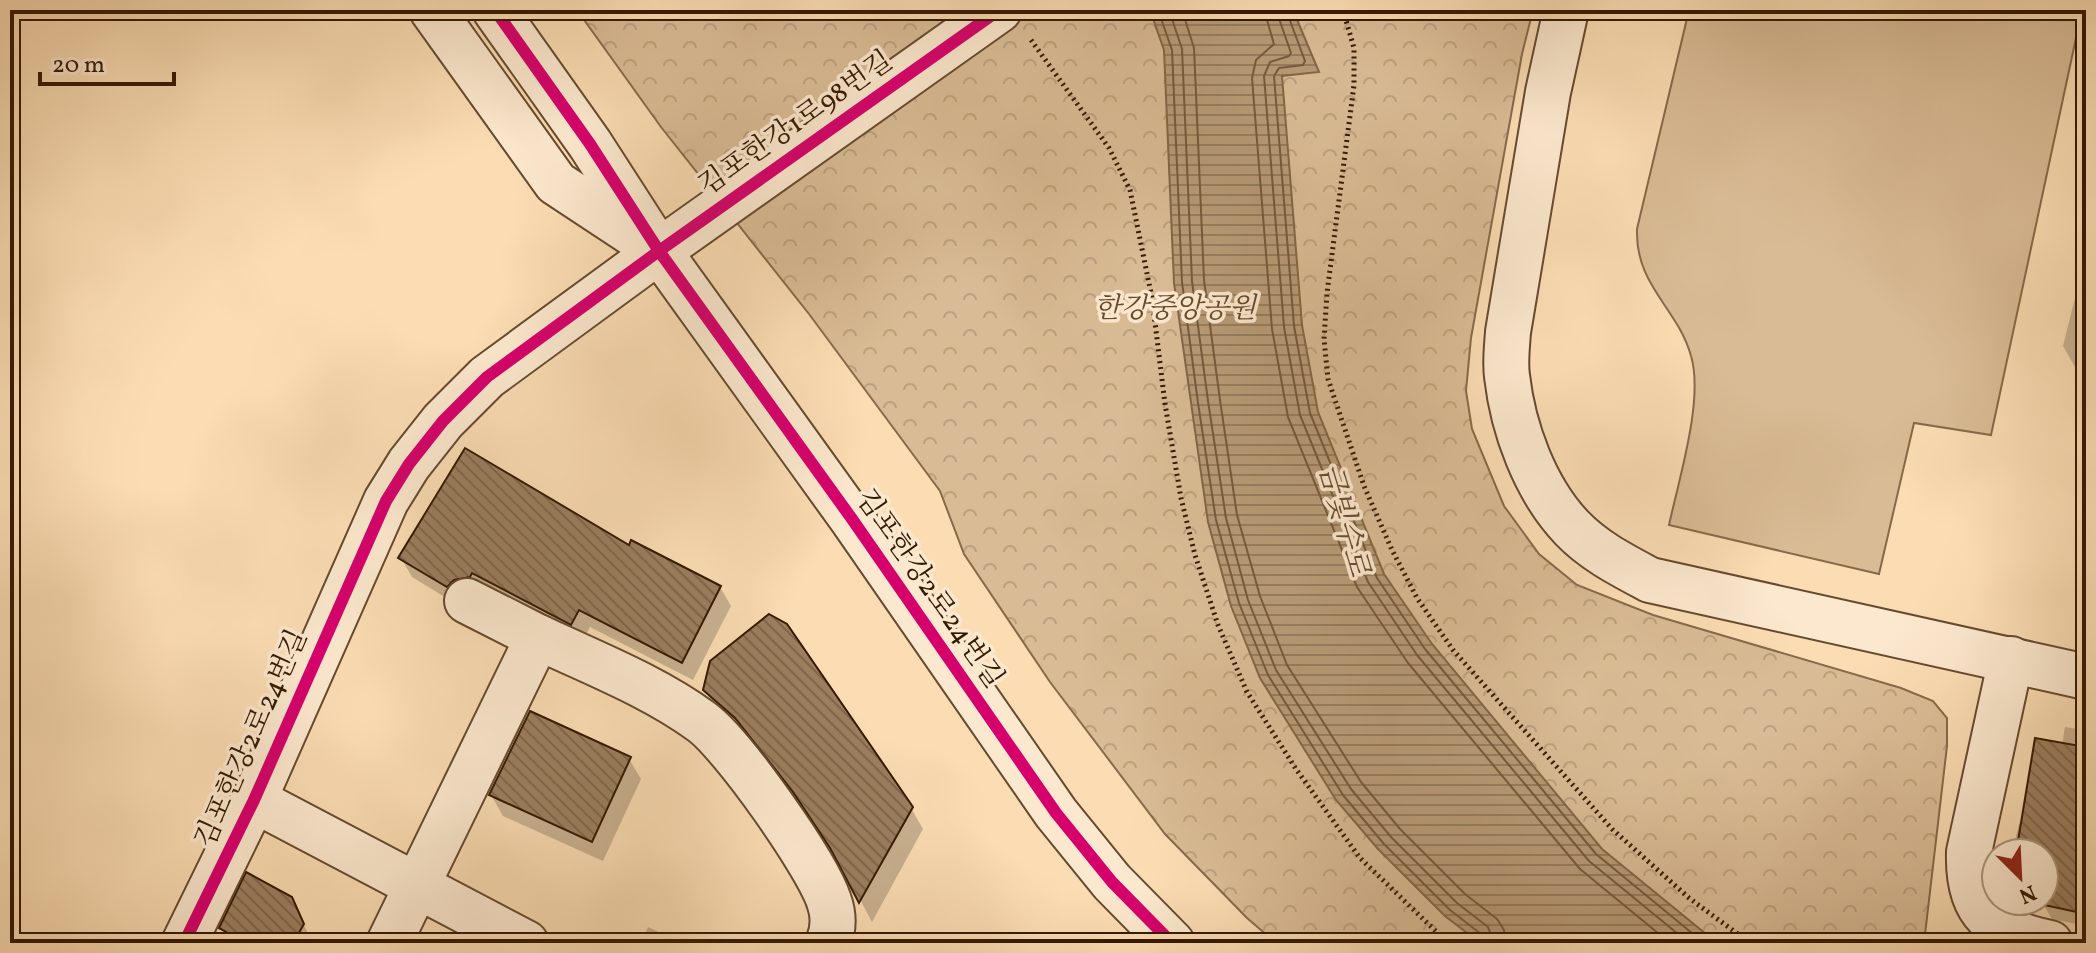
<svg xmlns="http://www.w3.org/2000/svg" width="2096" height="953" viewBox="0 0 2096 953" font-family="Vollkorn,'Noto Serif KR',serif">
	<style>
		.grass { fill: #d9bb95; stroke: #866a4b; stroke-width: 2 }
		.forest { fill: url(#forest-crowns); stroke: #866a4b; stroke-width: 2 }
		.water { fill: url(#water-rules); stroke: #836647; stroke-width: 2 }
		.shadow { fill: #0003 }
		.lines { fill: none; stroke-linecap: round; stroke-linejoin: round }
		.shore { stroke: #765a3c; stroke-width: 2 }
		.building { fill: url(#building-back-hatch); stroke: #341901; stroke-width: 2 }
		.minor-casing { stroke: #664a2e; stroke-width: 48 }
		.tertiary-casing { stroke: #664a2e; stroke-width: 48 }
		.path { stroke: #341901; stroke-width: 5; stroke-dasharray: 2 4; stroke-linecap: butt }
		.minor { stroke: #fce8ce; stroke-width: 44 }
		.tertiary { stroke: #fce8ce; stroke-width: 44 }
		.cycleway-casing { stroke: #fce8ce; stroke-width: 17 }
		.cycleway { stroke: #d6006c; stroke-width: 12 }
		.labels { text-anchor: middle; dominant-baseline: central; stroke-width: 7; stroke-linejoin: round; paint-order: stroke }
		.street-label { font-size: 28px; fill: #341901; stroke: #fce8ce }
		.park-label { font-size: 28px; font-style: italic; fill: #664a2d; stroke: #fce8ce }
		.water-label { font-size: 30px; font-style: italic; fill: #684d30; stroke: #fce8ce }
	</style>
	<defs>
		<pattern id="forest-crowns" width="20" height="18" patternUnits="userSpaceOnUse" patternTransform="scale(2)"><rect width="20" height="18" fill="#d9bb95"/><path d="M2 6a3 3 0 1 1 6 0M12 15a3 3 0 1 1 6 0" fill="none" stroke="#bba07f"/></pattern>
		<pattern id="water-rules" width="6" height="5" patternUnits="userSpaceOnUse" patternTransform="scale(2)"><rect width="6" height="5" fill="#b79a76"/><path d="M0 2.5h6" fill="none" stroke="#967d5e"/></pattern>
		<pattern id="building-back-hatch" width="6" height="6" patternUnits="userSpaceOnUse" patternTransform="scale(2)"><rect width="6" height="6" fill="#9b7e5e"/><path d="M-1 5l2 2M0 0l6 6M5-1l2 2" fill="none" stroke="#7f664b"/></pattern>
	</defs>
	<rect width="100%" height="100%" fill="#fbdcb3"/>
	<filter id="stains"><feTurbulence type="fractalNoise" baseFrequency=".0025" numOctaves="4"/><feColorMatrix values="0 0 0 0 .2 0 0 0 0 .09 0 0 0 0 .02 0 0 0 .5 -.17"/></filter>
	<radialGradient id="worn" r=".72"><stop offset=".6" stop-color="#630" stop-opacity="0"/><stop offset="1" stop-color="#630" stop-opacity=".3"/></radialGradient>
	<path class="grass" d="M1689,10H2082L1991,435L1914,423L1879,574L1669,525C1679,479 1704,399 1691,356C1678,308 1635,286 1637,229Z"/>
	<polygon class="forest" points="577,10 1533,10 1522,54 1471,338 1466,391 1472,429 1504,506 1539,554 1577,585 1653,615 1901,688 1933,701 1947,718 1947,746 1924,943 1276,943 1247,918 1165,834 1050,682 964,554 940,491 809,314 661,127"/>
	<polygon class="water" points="1150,10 1293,10 1319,72 1282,76 1302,325 1318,412 1384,574 1432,644 1602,849 1717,943 1480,943 1445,916 1378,849 1336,800 1260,678 1231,606 1208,522 1174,283 1164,50"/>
	<g class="shadow">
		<polygon points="2086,254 2086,370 2075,367 2063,346"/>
		<polygon points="630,548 720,587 731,606 693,680 590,627 582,642 458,605 412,577 401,558"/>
		<polygon points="705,690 911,808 923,829 872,922 839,860 807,812 749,739 717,711"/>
		<polygon points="2065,727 2086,730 2086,926 2052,919 2043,904 2032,901 2044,901 2044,853 2012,853 2019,824 2023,825 2062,745"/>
		<polygon points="629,759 641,779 603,861 503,816 491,795"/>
		<polygon points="291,899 313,943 222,943 226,936 222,928"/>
		<polygon points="648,927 682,943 641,943"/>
	</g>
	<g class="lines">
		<g class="shore">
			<polyline points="1158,10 1172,50 1182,282 1198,403 1216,520 1239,603 1268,675 1343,795 1384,844 1450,910 1481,934 1484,943"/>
			<polyline points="1169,10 1182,49 1192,281 1208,401 1226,518 1248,600 1276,670 1351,789 1391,837 1457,903 1488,927 1494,943"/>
			<polyline points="1182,10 1194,48 1204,280 1220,400 1237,515 1260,596 1287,665 1361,782 1400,829 1465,894 1497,919 1504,930 1506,943"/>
			<polyline points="1264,10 1274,44 1256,60 1252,78 1272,329 1288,417 1357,587 1408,663 1580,869 1670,943"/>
			<polyline points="1276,10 1291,53 1289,56 1270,62 1264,76 1284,327 1300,415 1368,582 1417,655 1589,861 1689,943"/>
			<polyline points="1286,10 1305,61 1303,65 1279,68 1274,76 1294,326 1310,413 1377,578 1425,649 1596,854 1704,943"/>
		</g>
	</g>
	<g class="building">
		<polygon points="465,448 629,545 631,540 721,586 682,663 579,610 571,625 472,573 470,577 454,580 447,587 398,558"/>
		<polygon points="769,614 787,624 913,807 859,903 830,848 793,792 735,718 703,690 710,661"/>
		<polygon points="530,711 631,757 592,842 489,795"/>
		<polygon points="2035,738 2086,747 2086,914 2044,905 2044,853 2016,853"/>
		<polygon points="246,872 292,897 304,924 293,943 220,943 226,932 219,928"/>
	</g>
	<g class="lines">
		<g class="minor-casing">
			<g id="minor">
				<path d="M1566,10L1548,92L1508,332C1507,347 1505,362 1507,376C1513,429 1535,489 1572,528C1594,551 1622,565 1650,580L2086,677"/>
				<polyline points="467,601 538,637"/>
				<path d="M2011,659L1969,852C1967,915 1993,931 2050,943"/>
				<polyline points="254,800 526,943"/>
				<polyline points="184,943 254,800 386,501 409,464 443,421 487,377 659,251 999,10"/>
				<path d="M389,943L538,637C593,663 653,686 702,722C733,745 817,864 829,901C834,915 834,929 828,943"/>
			</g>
		</g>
		<g class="tertiary-casing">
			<g id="tertiary">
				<polyline points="432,10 556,183 644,241"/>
				<polyline points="495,10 590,144 659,251 852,519 1056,813 1112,882 1172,943"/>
			</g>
		</g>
		<g class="path">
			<polyline points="1343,10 1354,48 1354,85 1327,293 1324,339 1328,379 1364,486 1392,550 1417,598 1453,650 1612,829 1689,898 1750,943"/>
			<polyline points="1031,40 1109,148 1130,190 1152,298 1165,404 1181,498 1195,555 1218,625 1247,692 1296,769 1360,858 1448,943"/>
		</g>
		<use href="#minor" class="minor"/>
		<use href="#tertiary" class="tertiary"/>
		<g class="cycleway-casing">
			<g id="cycleway">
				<polyline points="495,10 590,144 659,251 852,519 1056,813 1112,882 1172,943"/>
				<polyline points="184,943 254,800 386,501 409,464 443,421 487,377 659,251 999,10"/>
			</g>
		</g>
		<use href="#cycleway" class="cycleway"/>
	</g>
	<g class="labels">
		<g class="street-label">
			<text transform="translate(796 124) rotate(-35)">김포한강1로98번길</text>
			<text transform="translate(929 589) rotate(55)">김포한강2로24번길</text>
			<text transform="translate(252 739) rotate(-66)">김포한강2로24번길</text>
		</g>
		<g class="park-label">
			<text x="1175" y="309">한강중앙공원</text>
		</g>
		<g class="water-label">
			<text transform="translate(1343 520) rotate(74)">금빛수로</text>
		</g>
	</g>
	<rect width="2096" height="953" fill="none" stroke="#fbdcb3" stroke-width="40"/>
	<rect x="12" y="12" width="2072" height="929" fill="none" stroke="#341901" stroke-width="4"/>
	<rect x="20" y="20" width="2056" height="913" fill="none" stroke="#341901" stroke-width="2"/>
	<g transform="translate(2020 877) rotate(156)"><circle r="38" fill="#fce8ce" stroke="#ac957c" stroke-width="2"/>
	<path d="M0-6L14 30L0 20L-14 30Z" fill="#8f2418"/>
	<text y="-12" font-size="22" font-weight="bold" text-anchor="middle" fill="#341901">N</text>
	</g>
	<path d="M40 72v12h134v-12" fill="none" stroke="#341901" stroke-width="4"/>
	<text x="52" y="72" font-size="24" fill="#341901" stroke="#fce8ce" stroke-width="6" paint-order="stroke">20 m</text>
	<rect width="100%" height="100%" filter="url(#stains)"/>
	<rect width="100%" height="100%" fill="url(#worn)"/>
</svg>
